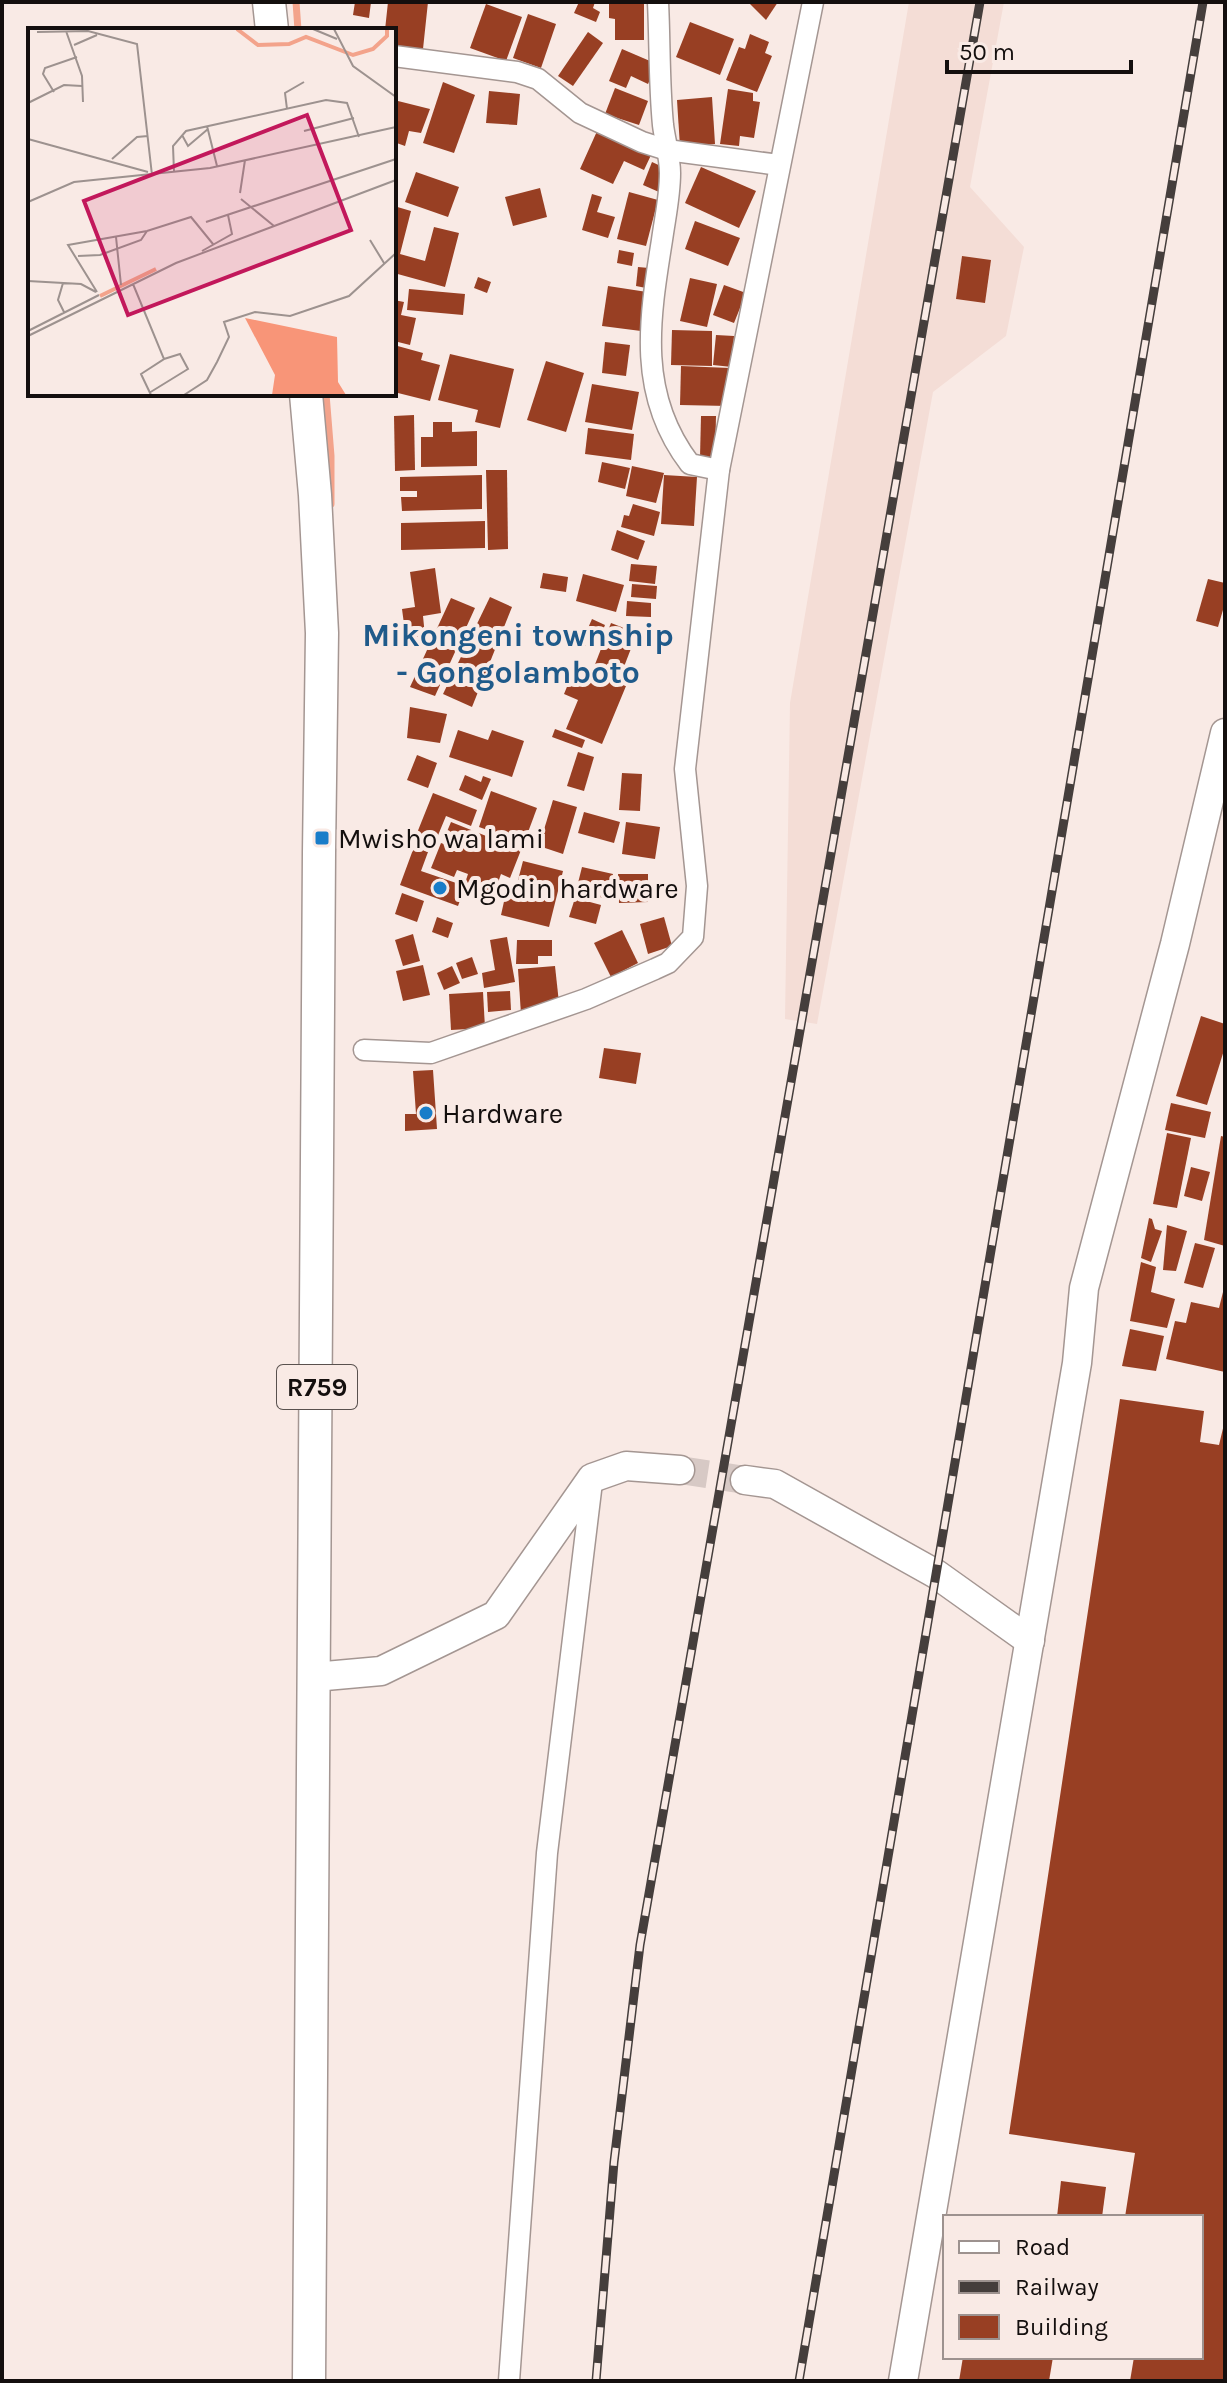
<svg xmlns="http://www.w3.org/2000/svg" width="1227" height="2383" viewBox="0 0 1227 2383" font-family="Karla,sans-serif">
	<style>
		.built { fill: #f4ddd6 }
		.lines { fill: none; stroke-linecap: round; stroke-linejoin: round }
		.stream { stroke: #f3a38b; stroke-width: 7 }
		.building { fill: #983f23 }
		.secondary-tunnel { stroke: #d7c9c5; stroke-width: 28; stroke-dasharray: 28 14; stroke-linecap: butt }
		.street-casing { stroke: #a49692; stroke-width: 23 }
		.secondary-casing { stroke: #a49692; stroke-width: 31 }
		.primary-casing { stroke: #a49692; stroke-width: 35 }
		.street { stroke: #fff; stroke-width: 20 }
		.secondary { stroke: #fff; stroke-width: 28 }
		.primary { stroke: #fff; stroke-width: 32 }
		.rail-casing { stroke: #453e3c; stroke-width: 9 }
		.rail { stroke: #f9eae5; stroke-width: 6; stroke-dasharray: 18; stroke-linecap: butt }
		.poi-dot { fill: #197dc9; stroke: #f9eae5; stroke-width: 3 }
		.labels { text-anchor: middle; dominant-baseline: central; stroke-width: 8; stroke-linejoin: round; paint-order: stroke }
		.shield { fill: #f9eae5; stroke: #59514e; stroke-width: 2 }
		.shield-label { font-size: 26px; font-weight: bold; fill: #140f0e }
		.poi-label { font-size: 28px; fill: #140f0e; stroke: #f9eae5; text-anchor: start }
		.quarter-label { font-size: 32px; font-weight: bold; fill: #1f5a8a; stroke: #f9eae5 }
		.inset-river { fill: none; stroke: #f3a38b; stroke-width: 4 }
		.inset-road { fill: none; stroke: #9d928f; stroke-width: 2 }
		.view { fill: #c2185b; fill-opacity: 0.15; stroke: #c2185b; stroke-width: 4 }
		.inset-edge { fill: none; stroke: #140f0e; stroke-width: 4 }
	</style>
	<rect width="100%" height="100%" fill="#f9eae5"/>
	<polygon class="built" points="909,2 1004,2 970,187 1024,247 1006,336 933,392 817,1024 785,1019 790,703"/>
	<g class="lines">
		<g class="stream">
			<polyline points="296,2 298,30"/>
			<polyline points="326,394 331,456 331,504"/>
		</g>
	</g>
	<g class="building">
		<polygon points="355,2 371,2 369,18 353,15"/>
		<polygon points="388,2 428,2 423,49 394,46 394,30 385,30"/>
		<polygon points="579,2 595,2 593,8 600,12 596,22 574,13"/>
		<polygon points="609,2 644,3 644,40 615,40 615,19 609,18"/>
		<polygon points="748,2 778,2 766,20"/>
		<polygon points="486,4 522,17 506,61 470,48"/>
		<polygon points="528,14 556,24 541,68 513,58"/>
		<polygon points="690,22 734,39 720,75 676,57"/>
		<polygon points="588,32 603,43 573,86 558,76"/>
		<polygon points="750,34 769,42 765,53 772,56 757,92 726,80 739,47 745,49"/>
		<polygon points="622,49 657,64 648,84 631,76 626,88 609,81"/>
		<polygon points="443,82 475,95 454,153 423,143"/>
		<polygon points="615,88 648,101 639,125 605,114"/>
		<polygon points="728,89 753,93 753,101 760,102 754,138 740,136 739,146 720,144"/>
		<polygon points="489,91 520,94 517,125 486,123"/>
		<polygon points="712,97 715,144 680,147 677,100"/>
		<polygon points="394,100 430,109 421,133 409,131 405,146 394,142"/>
		<polygon points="598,129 652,153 644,170 624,161 613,184 580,169"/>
		<polygon points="652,162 665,168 659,192 643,185"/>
		<polygon points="701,167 756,191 739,228 685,203"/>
		<polygon points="416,172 459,187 448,217 405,202"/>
		<polygon points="540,188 547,217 513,226 505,197"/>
		<polygon points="629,192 658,200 646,246 617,239"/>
		<polygon points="592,194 602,197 597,212 615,217 608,238 582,230"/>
		<polygon points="394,206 411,211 400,254 425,261 434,227 459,233 445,287 394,273"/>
		<polygon points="695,221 740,238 728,266 685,249"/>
		<polygon points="619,250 634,253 632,266 617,263"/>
		<polygon points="962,256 991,260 985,303 956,299"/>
		<polygon points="638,267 649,268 646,288 636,286"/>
		<polygon points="478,277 491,282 487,293 474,288"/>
		<polygon points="690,278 717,284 707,327 680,321"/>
		<polygon points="724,285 746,293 734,323 713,315"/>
		<polygon points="608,286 647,292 641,331 602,326"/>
		<polygon points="409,289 465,294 463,315 407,310"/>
		<polygon points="394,300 404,302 401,315 416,318 410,345 394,341"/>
		<polygon points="672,330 712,331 712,366 671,365"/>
		<polygon points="716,335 734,336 732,367 713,365"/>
		<polygon points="605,342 630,345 626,376 602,373"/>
		<polygon points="394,345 423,353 421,360 440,365 430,401 394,392"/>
		<polygon points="450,354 514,369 500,428 475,422 478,410 438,400"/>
		<polygon points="546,361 584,373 566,432 527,420"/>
		<polygon points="681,366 730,368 728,406 680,405"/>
		<polygon points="592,384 639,392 632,430 585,422"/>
		<polygon points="414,415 415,470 395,471 394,416"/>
		<polygon points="701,416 716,416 715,458 700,457"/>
		<polygon points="433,422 452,422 452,432 477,431 477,466 421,467 421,437 433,437"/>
		<polygon points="588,428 634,434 631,460 585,454"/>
		<polygon points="602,462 630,468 625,489 598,482"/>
		<polygon points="632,466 664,473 656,503 626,496"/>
		<polygon points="486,470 507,470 508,549 488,550"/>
		<polygon points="482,475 482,509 402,511 401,497 417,497 417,491 400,491 400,477"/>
		<polygon points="664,475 697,477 694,526 661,524"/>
		<polygon points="633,504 660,512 654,536 621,527 624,515 629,516"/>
		<polygon points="485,521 485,548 401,550 401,523"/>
		<polygon points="617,530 645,541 638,560 611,550"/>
		<polygon points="631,564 657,566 655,584 629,581"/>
		<polygon points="435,568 441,613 423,616 425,636 406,639 402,609 415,607 410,572"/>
		<polygon points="543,573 568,577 566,592 540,588"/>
		<polygon points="583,574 624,585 616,612 576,601"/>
		<polygon points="1208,579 1225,583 1225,603 1218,627 1196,621"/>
		<polygon points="632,584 657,586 656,599 631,597"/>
		<polygon points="490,597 512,607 472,707 443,694"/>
		<polygon points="451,598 475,608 435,696 410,687"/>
		<polygon points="627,601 651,603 651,617 626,616"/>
		<polygon points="592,619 605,625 595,649 581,644"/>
		<polygon points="611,623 637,633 620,677 594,667"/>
		<polygon points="576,665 626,686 602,744 566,729 578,700 564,694"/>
		<polygon points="410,707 447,714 440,743 407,738"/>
		<polygon points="555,729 585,740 582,748 552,737"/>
		<polygon points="458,730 488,740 492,730 524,741 512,777 449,757"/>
		<polygon points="578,752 594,757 584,791 567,786"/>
		<polygon points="417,755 437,763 428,788 407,780"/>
		<polygon points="622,773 642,774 640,811 619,810"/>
		<polygon points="465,775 481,782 483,776 491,779 482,800 459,790"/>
		<polygon points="491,791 537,808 524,843 479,827"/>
		<polygon points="433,793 477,810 471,826 446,816 434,845 415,838"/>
		<polygon points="553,800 577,807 563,854 539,846"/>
		<polygon points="584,812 620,822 614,843 578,833"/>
		<polygon points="451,822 521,850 510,878 501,874 494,894 465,883 468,874 457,870 454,877 431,868 441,843 449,846 453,837 446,834"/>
		<polygon points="626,822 660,827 655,859 622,854"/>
		<polygon points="414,847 428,852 421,871 465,886 458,906 400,885"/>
		<polygon points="523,861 563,871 549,927 501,915 505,897 513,899"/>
		<polygon points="582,867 613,874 607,899 576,891"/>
		<polygon points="618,874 648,874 648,902 619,903"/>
		<polygon points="402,893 424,901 417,922 395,914"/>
		<polygon points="575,898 601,905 596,924 569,917"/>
		<polygon points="437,917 453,923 448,938 432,932"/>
		<polygon points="664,917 672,946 648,954 640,924"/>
		<polygon points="622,930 638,963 611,977 594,943"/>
		<polygon points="413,934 420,961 403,966 395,940"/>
		<polygon points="507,937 515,982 484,988 482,973 495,970 490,940"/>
		<polygon points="517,940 552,940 552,956 538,956 538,964 516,964"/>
		<polygon points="472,957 478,974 462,979 456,963"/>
		<polygon points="423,965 430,995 403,1001 396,971"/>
		<polygon points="452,966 460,983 444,990 437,973"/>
		<polygon points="555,966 559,1003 521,1014 518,969"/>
		<polygon points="510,991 511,1010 488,1012 487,992"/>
		<polygon points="483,992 485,1028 451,1030 449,994"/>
		<polygon points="1201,1016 1225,1024 1225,1047 1207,1105 1176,1096"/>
		<polygon points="604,1048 641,1053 636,1084 599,1078"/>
		<polygon points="433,1070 437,1129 405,1131 405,1114 416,1114 413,1071"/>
		<polygon points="1171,1103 1211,1112 1205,1138 1165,1130"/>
		<polygon points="1167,1133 1191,1138 1177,1208 1153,1204"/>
		<polygon points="1221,1136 1225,1137 1225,1246 1204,1240"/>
		<polygon points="1191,1167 1210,1172 1202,1201 1184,1196"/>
		<polygon points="1149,1218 1152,1219 1155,1229 1162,1231 1151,1262 1141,1258"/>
		<polygon points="1167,1225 1187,1231 1176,1271 1163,1270"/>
		<polygon points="1195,1243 1215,1248 1203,1288 1184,1283"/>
		<polygon points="1141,1262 1156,1267 1151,1292 1175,1299 1167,1328 1130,1321"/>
		<polygon points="1224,1288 1225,1372 1166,1359 1175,1321 1186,1323 1191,1302 1219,1308"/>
		<polygon points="1130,1329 1164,1336 1156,1371 1122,1366"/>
		<polygon points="1120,1399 1204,1411 1200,1442 1219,1445 1225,1420 1225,2381 1130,2381 1134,2357 1201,2357 1201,2217 1125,2217 1135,2153 1009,2134"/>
		<polygon points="1061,2181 1106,2187 1102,2217 1057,2217"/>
		<polygon points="963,2357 1053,2357 1049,2381 959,2381"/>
	</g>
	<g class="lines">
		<polyline class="secondary-tunnel" points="680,1470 745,1480"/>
		<g class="street-casing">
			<g id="street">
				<path d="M658,2C660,43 659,84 663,125C665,141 670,157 670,173C670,196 665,218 662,240C649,321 637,395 690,464L719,470"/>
				<polyline points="394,56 517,72 538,79 580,113 642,142 667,150 779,165"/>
				<polyline points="364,1050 431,1053 586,999 655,969 668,963 693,937 697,886 685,769 719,470 813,2"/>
				<polyline points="509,2381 547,1853 592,1482"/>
			</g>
		</g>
		<g class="secondary-casing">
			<g id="secondary">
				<polyline points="745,1480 775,1484 936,1574 1030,1641"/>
				<polyline points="314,1677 381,1671 496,1615 592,1478 626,1466 680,1470"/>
				<polyline points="903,2381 1077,1363 1084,1288 1175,944 1225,733"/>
			</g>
		</g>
		<g class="primary-casing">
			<g id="primary">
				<polyline points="269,2 272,30"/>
				<polyline points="306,394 315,495 322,633 319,853 309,2381"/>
			</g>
		</g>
		<use href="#street" class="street"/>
		<use href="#secondary" class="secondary"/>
		<use href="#primary" class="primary"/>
		<g class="rail-casing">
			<g id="rail">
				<polyline points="596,2381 614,2162 640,1945 980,2"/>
				<polyline points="799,2381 1203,2"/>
			</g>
		</g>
		<use href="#rail" class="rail"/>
	</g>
	<g class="poi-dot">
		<rect x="314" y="830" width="16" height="16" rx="4"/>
		<circle cx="440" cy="888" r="8"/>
		<circle cx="426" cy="1113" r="8"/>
	</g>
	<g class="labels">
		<rect class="shield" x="277" y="1365" width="80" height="44" rx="6"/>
		<g class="shield-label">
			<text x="317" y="1387">R759</text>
		</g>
		<g class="poi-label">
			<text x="338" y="838">Mwisho wa lami</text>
			<text x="456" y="888">Mgodin hardware</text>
			<text x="442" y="1113">Hardware</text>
		</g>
		<g class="quarter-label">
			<text x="518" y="635">Mikongeni township<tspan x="518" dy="37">- Gongolamboto</tspan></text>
		</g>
	</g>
	<g transform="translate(28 28)">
		<rect width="368" height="368" fill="#f9eae5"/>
		<path d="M217,290L309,309L310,354L318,367H244L247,347Z" fill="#f89578"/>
		<path class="inset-river" d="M209,1L230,17L261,16L278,9L325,27L345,21L359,8V1M72,268L128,241"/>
		<path class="inset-road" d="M285,1L309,11M306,1L325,38L368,69M38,3L54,48L55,74M9,4L60,3L109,16L124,147M46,17L69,7M26,64L15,46L17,40L49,29M0,75L36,57L54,58M259,81L257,65L276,54M179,98L189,138M276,103L326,90M154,107L160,118L180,101M0,111L120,144M84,131L109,109L120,108M146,144L145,118L158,103L298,72L319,75L331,109M212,165L217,132M213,171L246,198M0,174L46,154L182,140L368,99M178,194L368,131M88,209L93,257M342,212L356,235M174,223L204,206L200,187M50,228L72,227L113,212L119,203M0,253L53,256L68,264M35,255L30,272L36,284M105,256L136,331L113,346L123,367M69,264L40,217L119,203L163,189L185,216M0,303L71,267M0,308L148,235L368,152M121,365L160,341L152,326L136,331M156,367L179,352L189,334L201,309L196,294L227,284L262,288L321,268L368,225"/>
		<path class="view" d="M279,87L323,202L100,287L56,173Z"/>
		<rect width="368" height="368" class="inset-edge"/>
	</g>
	<rect width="1227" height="2383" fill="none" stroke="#140f0e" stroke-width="8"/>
	<rect x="943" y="2215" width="260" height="144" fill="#f9eae5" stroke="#9d928f" stroke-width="2"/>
	<rect x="959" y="2241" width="40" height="12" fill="#ffffff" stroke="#9d928f" stroke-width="2"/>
	<text x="1015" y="2255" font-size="24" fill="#140f0e">Road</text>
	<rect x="959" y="2281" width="40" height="12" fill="#453e3c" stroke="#9d928f" stroke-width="2"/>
	<text x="1015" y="2295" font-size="24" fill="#140f0e">Railway</text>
	<rect x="959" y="2315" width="40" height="24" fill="#983f23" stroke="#9d928f" stroke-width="2"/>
	<text x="1015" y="2335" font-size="24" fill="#140f0e">Building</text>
	<path d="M947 60v12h184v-12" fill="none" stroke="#140f0e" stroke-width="4"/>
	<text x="959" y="60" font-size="24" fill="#140f0e" stroke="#f9eae5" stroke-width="6" paint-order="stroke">50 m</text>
</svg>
